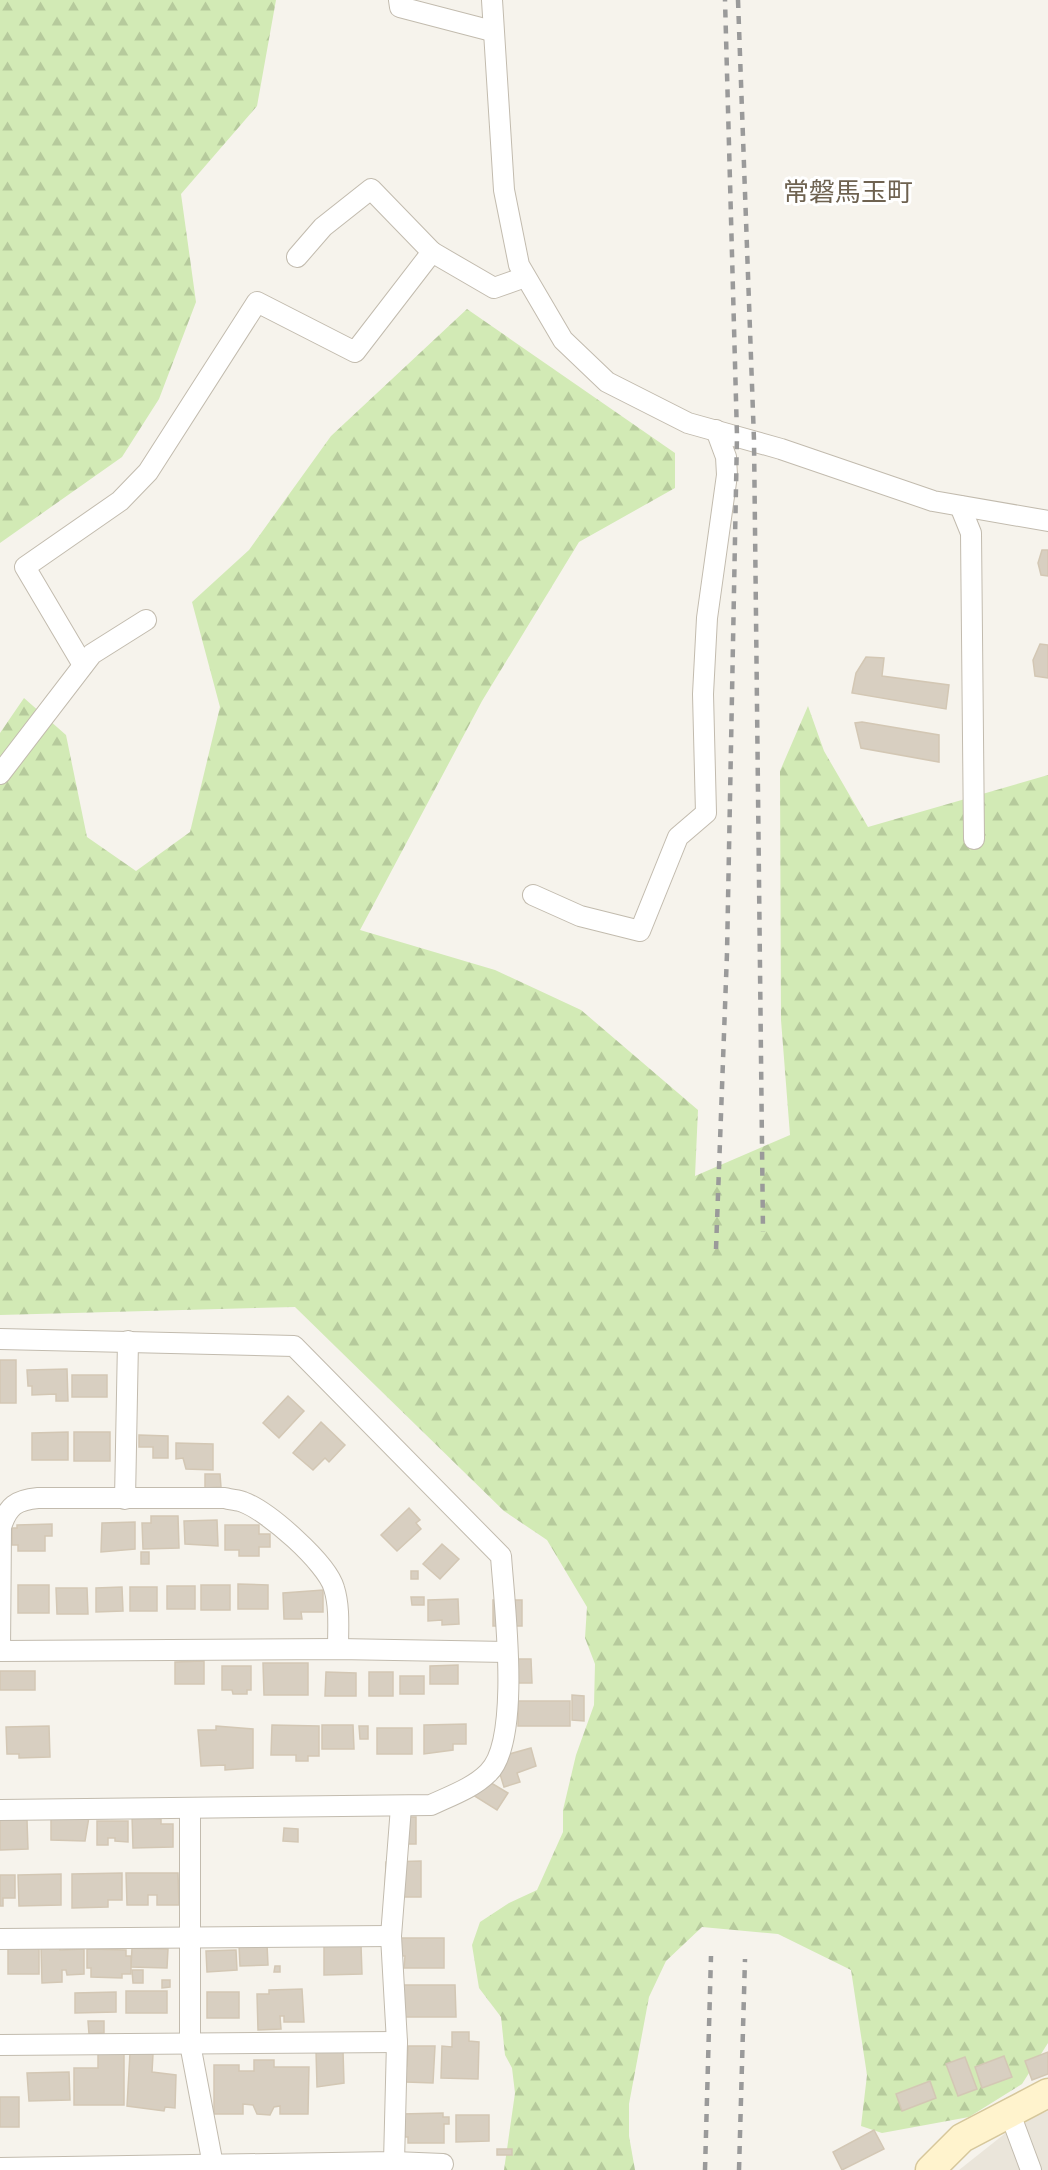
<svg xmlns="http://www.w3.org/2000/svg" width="1048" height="2170" viewBox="0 0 1048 2170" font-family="'Sofia Sans Condensed','Noto Sans JP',sans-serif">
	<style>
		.residential { fill: #eae5da }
		.forest { fill: url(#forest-firs) }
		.building { fill: #d8cfc1; stroke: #d3c7b4; stroke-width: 1.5 }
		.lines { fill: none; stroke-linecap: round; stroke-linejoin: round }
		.street-casing { stroke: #c2bbae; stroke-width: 22 }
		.secondary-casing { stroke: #d6c79b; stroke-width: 31 }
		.street { stroke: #fff; stroke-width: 20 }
		.secondary { stroke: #fff3cd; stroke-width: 28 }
		.rail { stroke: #9a9a9a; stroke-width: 4.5; stroke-dasharray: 8 8; stroke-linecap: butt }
		.labels { text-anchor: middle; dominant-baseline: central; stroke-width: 6; stroke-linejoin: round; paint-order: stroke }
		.quarter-label { font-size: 26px; fill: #6e6250; stroke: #fff }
	</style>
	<defs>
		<pattern id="forest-firs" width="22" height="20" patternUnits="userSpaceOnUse" patternTransform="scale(1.5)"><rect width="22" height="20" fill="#d2eab5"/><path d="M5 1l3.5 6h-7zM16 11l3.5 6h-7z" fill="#b6ca9c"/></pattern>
	</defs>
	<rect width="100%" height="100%" fill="#f6f3ec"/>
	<polygon class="residential" points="1048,2111 1048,2170 959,2170 1017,2124"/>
	<g class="forest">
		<polygon points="0,0 276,0 257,106 181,194 196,302 159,399 122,457 0,543"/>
		<polygon points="467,309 675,453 675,488 579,542 482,701 360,930 495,970 581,1010 698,1110 695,1176 790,1135 781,1020 780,771 808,706 824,751 868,827 1048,775 1048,2043 1022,2084 969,2117 882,2133 861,2126 867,2075 851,1970 778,1934 702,1927 666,1961 649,1997 629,2104 629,2136 635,2170 504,2170 515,2093 512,2068 505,2055 501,2017 479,1988 472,1945 480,1922 509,1903 537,1890 563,1832 563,1810 576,1755 594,1705 595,1664 585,1638 587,1607 547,1540 504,1511 295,1307 0,1315 0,733 24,698 66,735 87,837 136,871 190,832 220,707 192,602 249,550 331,436"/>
	</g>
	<g class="building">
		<polygon points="1042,550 1048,550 1048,576 1041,575 1038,563"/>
		<polygon points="1040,644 1048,645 1048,678 1035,676 1033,660"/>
		<polygon points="866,657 884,658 882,676 949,685 946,709 852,693 856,673"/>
		<polygon points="862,722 939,735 939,762 861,748 855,723"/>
		<rect x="0" y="1360" width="16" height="43"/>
		<polygon points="67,1369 68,1401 56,1401 56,1394 32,1395 32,1386 28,1386 27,1370"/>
		<rect x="72" y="1375" width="35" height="22"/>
		<polygon points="288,1396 304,1411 279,1438 263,1423"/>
		<polygon points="321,1422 345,1445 329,1462 325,1458 313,1470 293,1453"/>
		<polygon points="68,1432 68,1460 32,1460 32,1433"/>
		<rect x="74" y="1432" width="36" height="29"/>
		<polygon points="139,1435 168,1436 168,1458 153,1458 153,1447 139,1447"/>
		<polygon points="176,1443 213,1444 213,1470 186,1469 183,1458 176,1459"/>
		<polygon points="205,1474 220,1474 221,1487 205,1488"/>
		<polygon points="409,1508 420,1520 416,1523 421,1529 397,1551 381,1535"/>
		<polygon points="151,1516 178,1516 179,1548 143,1549 142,1523 151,1523"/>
		<polygon points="217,1520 218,1546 185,1544 184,1521"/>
		<polygon points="135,1522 135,1549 101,1552 102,1523"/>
		<polygon points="52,1524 52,1536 45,1536 45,1551 18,1551 18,1545 12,1545 12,1528 17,1528 17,1525"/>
		<polygon points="225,1525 259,1525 259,1534 270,1534 270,1547 259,1547 259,1556 239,1556 239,1550 225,1550"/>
		<polygon points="442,1544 459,1559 440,1579 423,1564"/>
		<rect x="141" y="1552" width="8" height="12"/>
		<rect x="411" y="1571" width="7" height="8"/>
		<polygon points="238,1584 268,1585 268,1609 238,1609"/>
		<rect x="18" y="1585" width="31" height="28"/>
		<rect x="201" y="1585" width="29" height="25"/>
		<rect x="167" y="1586" width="28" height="23"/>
		<polygon points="122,1587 123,1611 96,1612 96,1588"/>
		<rect x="130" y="1587" width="27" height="24"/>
		<polygon points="56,1588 87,1588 88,1614 57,1614"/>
		<polygon points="323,1590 323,1612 301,1612 302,1619 284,1619 283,1593"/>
		<polygon points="411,1597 424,1597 424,1605 412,1605"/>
		<polygon points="458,1599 459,1624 442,1625 442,1620 428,1621 428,1600"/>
		<rect x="493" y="1600" width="29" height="26"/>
		<polygon points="504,1659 531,1659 532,1683 504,1683"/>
		<polygon points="204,1661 204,1684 175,1684 175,1662"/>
		<polygon points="263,1663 308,1663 308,1695 264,1695"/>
		<polygon points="458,1665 458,1684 430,1684 430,1666"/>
		<polygon points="222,1666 251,1666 251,1690 247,1690 247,1694 233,1694 232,1690 222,1690"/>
		<rect x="0" y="1671" width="35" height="19"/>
		<polygon points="326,1672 356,1673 356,1696 325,1696"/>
		<rect x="369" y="1672" width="24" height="24"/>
		<rect x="400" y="1676" width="24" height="18"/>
		<polygon points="572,1695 584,1696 584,1721 572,1720"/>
		<rect x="518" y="1701" width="52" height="25"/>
		<polygon points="466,1724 466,1744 453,1744 453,1750 424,1754 424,1725"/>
		<polygon points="272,1725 319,1726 319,1756 308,1756 308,1761 296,1761 296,1755 271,1755"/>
		<polygon points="322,1725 353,1725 354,1749 322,1749"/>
		<polygon points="49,1726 50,1757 19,1758 19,1754 7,1754 6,1727"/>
		<polygon points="216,1726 253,1729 253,1768 225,1770 225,1765 201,1766 198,1730 216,1730"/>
		<polygon points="359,1726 368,1726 368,1739 360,1739"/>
		<rect x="377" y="1728" width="35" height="26"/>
		<polygon points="531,1748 536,1766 517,1773 520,1782 504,1787 495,1758"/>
		<polygon points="483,1778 508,1793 497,1810 473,1795"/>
		<polygon points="132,1816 161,1819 161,1824 173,1824 173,1847 133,1848"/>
		<polygon points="89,1817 85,1841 51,1840 51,1818"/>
		<polygon points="396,1817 416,1817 416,1844 390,1844"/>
		<polygon points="0,1820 27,1820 28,1849 0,1850"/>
		<polygon points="97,1821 128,1821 128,1842 115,1841 115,1838 108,1838 108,1845 97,1845"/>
		<polygon points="284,1828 298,1829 298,1842 283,1841"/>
		<polygon points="421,1861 421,1897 395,1897 385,1892 386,1862"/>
		<polygon points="122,1873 122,1900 108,1900 108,1907 72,1908 72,1874"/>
		<polygon points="126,1873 178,1873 179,1905 157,1905 157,1895 148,1895 148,1905 127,1905"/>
		<polygon points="61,1874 61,1905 19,1906 18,1875"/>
		<polygon points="0,1875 15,1875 15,1898 3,1898 3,1906 0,1906"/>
		<polygon points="396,1938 444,1938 444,1968 404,1968 405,1956 396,1956"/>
		<polygon points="267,1944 268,1965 240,1966 239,1945"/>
		<polygon points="324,1944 361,1945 362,1974 324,1975"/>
		<polygon points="60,1945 60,1950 84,1949 84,1974 67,1975 66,1970 62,1970 62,1982 42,1983 41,1946"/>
		<rect x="8" y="1948" width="31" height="26"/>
		<polygon points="132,1948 168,1949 167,1968 131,1967"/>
		<polygon points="87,1949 126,1950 126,1956 131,1956 131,1974 122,1974 122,1978 91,1977 91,1968 87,1968"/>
		<polygon points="236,1950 237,1970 207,1972 206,1951"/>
		<polygon points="275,1966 280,1966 280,1972 274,1972"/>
		<polygon points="132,1970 143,1970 143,1983 133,1983"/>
		<polygon points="162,1980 170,1980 170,1987 162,1988"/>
		<polygon points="403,1985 455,1985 456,2017 403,2017"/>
		<polygon points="302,1989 304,2022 284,2022 284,2016 280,2016 281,2029 258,2030 257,1994 269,1994 269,1990"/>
		<rect x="126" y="1991" width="41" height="22"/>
		<polygon points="116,1992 116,2012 75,2013 75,1993"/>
		<rect x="207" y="1992" width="32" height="26"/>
		<polygon points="88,2021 104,2021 104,2033 89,2034"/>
		<polygon points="452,2032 469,2032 469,2041 479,2042 478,2079 441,2078 442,2046 452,2047"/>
		<polygon points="408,2046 435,2046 433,2083 406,2082 390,2065 407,2066"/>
		<polygon points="316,2051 343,2051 344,2083 317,2087"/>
		<polygon points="1048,2052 1048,2074 1032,2080 1025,2061"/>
		<polygon points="130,2053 153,2054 152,2072 176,2075 175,2108 165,2107 164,2111 127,2106"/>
		<polygon points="98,2054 124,2054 124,2105 74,2105 74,2068 98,2068"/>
		<polygon points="1004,2056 1012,2077 982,2088 975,2067"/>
		<polygon points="965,2057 977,2089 958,2096 946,2064"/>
		<polygon points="254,2060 274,2060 274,2067 309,2067 308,2114 280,2114 280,2106 274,2107 270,2115 257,2114 253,2105 243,2104 243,2114 214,2114 214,2065 239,2065 239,2071 254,2071"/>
		<polygon points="69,2072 70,2100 29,2101 27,2073"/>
		<polygon points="930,2081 936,2098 902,2111 896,2094"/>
		<rect x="0" y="2097" width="19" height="30"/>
		<polygon points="443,2113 443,2117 449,2117 449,2124 444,2124 444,2143 408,2143 408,2137 402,2137 401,2114"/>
		<polygon points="456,2115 489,2115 489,2141 456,2142"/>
		<polygon points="874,2130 884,2149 842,2170 833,2152"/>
		<rect x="497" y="2149" width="15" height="6"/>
	</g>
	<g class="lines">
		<g class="street-casing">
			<g id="street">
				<polyline points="399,0 400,7 492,31"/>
				<polyline points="492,0 504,190 519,265 563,340 607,382 688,423 781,449 933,501 1048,521"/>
				<polyline points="297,257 323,227 371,189 432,252"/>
				<polyline points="960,506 971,533 974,839"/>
				<polyline points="83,665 25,567 120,501 148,472 257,302 355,352 432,252 494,288 525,277"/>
				<polyline points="0,774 92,654 146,620"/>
				<polyline points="533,895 580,916 640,931 678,837 706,813 703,694 707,618 727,475 726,457 716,430"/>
				<path d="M0,1339L294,1346L501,1556C504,1602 522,1741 488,1773C473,1788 450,1796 431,1805L0,1810"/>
				<polyline points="125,1499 128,1341"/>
				<path d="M0,1651L1,1527C8,1506 16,1500 38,1498H225C231,1500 238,1500 243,1502C268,1511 327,1563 334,1588C340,1607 338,1629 338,1649"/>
				<polyline points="0,1651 338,1649 507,1652"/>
				<polyline points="190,1809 190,2044 213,2165"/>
				<polyline points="0,1939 391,1936"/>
				<polyline points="0,2045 397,2042"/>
				<polyline points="1009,2111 1031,2170"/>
				<polyline points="394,2162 443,2164"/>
				<polyline points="0,2168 394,2162 397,2042 391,1936 401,1807"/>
			</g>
		</g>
		<g class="secondary-casing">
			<polyline id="secondary" points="930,2170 962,2138 1048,2093"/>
		</g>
		<use href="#street" class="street"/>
		<use href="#secondary" class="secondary"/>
		<g class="rail">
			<polyline points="738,0 754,440 763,1232"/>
			<polyline points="716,1249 727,953 737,436 725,0"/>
			<polyline points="705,2170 711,1956"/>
			<polyline points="739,2170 745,1959"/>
		</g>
	</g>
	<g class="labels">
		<g class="quarter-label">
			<text x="848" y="193">常磐馬玉町</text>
		</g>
	</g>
</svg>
